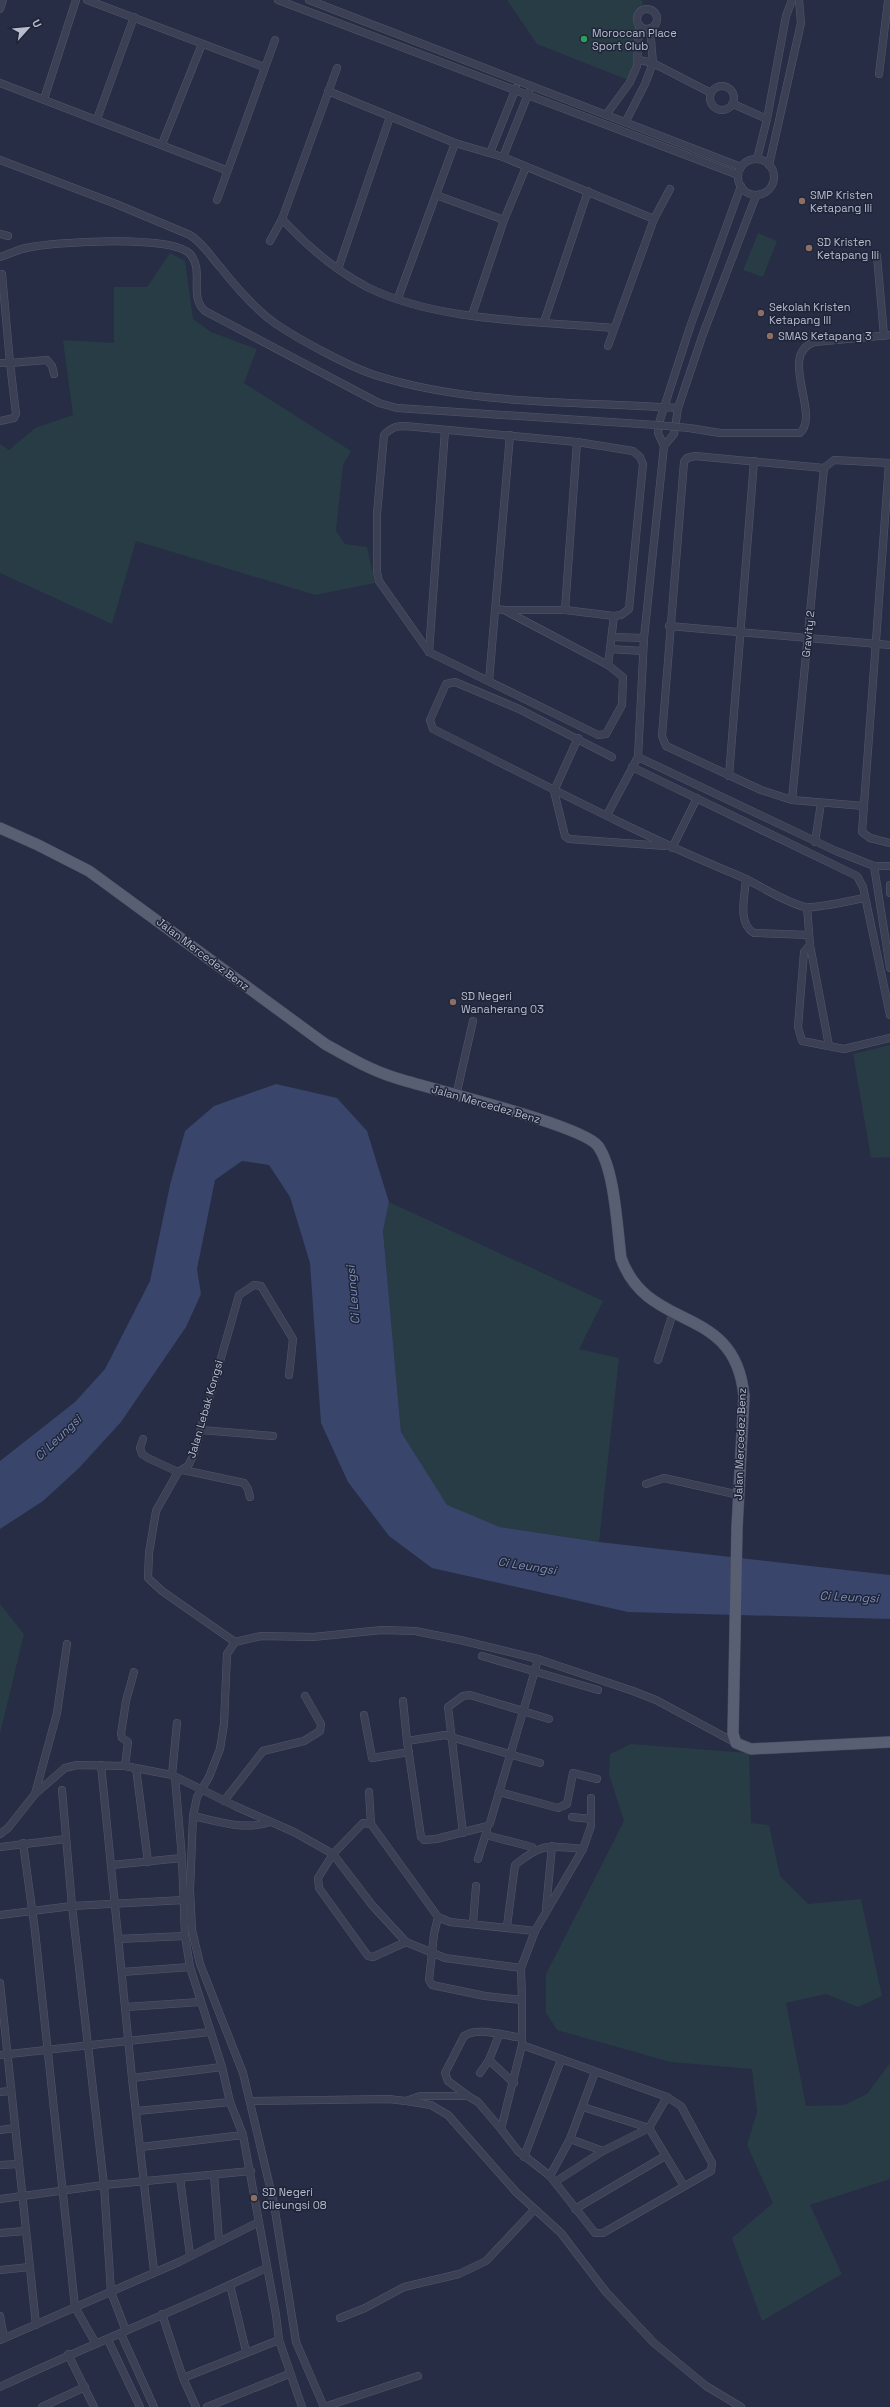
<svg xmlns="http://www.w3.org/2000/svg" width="890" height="2407" viewBox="0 0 890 2407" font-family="'Space Grotesk',sans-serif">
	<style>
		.green { fill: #283c45 }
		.water { fill: #39456b }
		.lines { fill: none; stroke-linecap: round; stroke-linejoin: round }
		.street-casing { stroke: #53586b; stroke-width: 8 }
		.primary-casing { stroke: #44495d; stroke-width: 12 }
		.street { stroke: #3b4054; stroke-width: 7 }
		.primary { stroke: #595f73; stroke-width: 11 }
		.street-bridge-casing { stroke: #53586b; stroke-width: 8; stroke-linecap: butt }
		.street-bridge { stroke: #3b4054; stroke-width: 7 }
		.leisure-dot { fill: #2e9e5b; stroke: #1f2539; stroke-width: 1.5 }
		.education-dot { fill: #8d6e63; stroke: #1f2539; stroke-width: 1.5 }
		.labels { text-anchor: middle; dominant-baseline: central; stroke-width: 3; stroke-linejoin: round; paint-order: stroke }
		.poi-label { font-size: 11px; fill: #b8bccd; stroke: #1f2539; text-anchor: start }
		.street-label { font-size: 11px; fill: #b8bccd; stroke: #1f2539 }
		.water-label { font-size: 12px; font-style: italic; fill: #7e8cb5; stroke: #1f2539 }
	</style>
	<rect width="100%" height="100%" fill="#262d44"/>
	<g class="green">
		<polygon points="507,0 641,0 643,2 635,34 633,82 537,44"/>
		<polygon points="758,233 777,241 763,277 743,270"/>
		<polygon points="170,253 185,261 193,319 211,332 257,349 244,383 351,451 343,465 336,531 345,544 367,547 375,583 315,595 136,541 112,624 0,573 0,444 9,450 35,428 73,415 63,340 114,343 114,287 147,287"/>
		<polygon points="890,1045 890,1157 871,1158 853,1054"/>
		<polygon points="389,1202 603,1301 579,1349 619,1358 599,1542 500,1527 447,1506 401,1432 383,1231"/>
		<polygon points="0,1604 24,1634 0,1734"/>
		<polygon points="631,1744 749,1753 751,1823 769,1825 780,1876 808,1904 861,1899 882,1996 858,2007 826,1994 786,2003 806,2106 844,2105 867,2094 890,2063 890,2179 810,2205 842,2274 762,2321 732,2238 773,2203 747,2145 757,2112 752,2069 670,2062 557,2030 546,2013 546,1974 624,1821 609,1774 610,1754"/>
	</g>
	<polygon class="water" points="276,1084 337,1098 367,1131 389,1202 383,1231 401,1432 447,1505 500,1527 599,1542 890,1575 890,1619 628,1612 432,1568 389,1536 348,1482 321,1423 310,1263 290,1197 269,1165 242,1161 215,1180 197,1269 201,1294 186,1327 121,1422 79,1468 43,1501 0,1529 0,1461 75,1402 105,1369 150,1281 170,1185 185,1131 214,1106"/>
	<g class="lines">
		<g class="street-casing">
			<g id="street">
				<polyline points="87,0 264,67"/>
				<polyline points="278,0 738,175"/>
				<polyline points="309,0 741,167"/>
				<polyline points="0,9 3,0"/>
				<circle cx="647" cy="19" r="10"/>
				<polyline points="639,60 653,63 711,93"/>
				<polyline points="879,74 888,1"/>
				<polyline points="0,83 226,170"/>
				<circle cx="722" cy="98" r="12"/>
				<polyline points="328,91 455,143 503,157 654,219"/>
				<polyline points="44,99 76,0"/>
				<polyline points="733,104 767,119"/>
				<polyline points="606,115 630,82 637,66 639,25"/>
				<polyline points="97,119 134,17"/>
				<polyline points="626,121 645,84 653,63 650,28"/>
				<polyline points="162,144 202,44"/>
				<polyline points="490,153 516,88"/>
				<polyline points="503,157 529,92"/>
				<polyline points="757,159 767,119 786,16 792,0"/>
				<circle cx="756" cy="177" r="18"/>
				<path d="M0,160L116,204L190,235C203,243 211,257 221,268C236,287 256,310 276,324C300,340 351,368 378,376C474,406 579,401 678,408"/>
				<polyline points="769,165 801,23 799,0"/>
				<polyline points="436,195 504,220"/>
				<polyline points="217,200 275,40"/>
				<path d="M282,219C307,246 335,270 367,287C437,322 537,321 614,328"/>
				<polyline points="0,234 8,236"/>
				<polyline points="270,241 282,219 337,68"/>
				<polyline points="877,256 884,336"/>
				<path d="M0,257C9,254 17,250 26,248C53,242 172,234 190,254C205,271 188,296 205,311L379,403L397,408L656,425"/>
				<polyline points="338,269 390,117"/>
				<polyline points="2,274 10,363 47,360 52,366 54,374"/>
				<polyline points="398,298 455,143"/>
				<polyline points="472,315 504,220 526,167"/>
				<polyline points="544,322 588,191"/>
				<polyline points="608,346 654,219 670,189"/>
				<polyline points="0,363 10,363 16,414 14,418 0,421"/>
				<path d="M689,428L720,433H800C821,414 777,353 815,342L890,335"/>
				<polyline points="664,446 674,434 678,408 703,334 756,196"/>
				<polyline points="889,463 862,832 870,838 890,843"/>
				<path d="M496,609L504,610H565L614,616L621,615L629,609L643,464L640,457L633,451L577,442L405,426C395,426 391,428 384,435L377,514V572L379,581L429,652L598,735L606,734L622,705L623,677L608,665L504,610"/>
				<polyline points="565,610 577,442"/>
				<polyline points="669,626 890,645"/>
				<polyline points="612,637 644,638"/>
				<polyline points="610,649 643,651"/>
				<polyline points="429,652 445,430"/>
				<polyline points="608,665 614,616"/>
				<polyline points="489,681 510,435"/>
				<polyline points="578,738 554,791 565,836 569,839 665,846"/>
				<path d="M612,757L519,709L455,682L446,684L430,720L433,729C534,779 633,832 737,875C759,884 781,901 805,907C815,909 853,900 865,898"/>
				<polyline points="638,757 836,851 874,866 890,866"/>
				<polyline points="632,767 857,876 863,887 890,1015"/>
				<polyline points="729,776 754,461"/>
				<polyline points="792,800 824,468"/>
				<polyline points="864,806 792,800 761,790 666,746 662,736 684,462 687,458 695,456 824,468 834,460 890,463"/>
				<polyline points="607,815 638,757 644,638 664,446 658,433 659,423 690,327 741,186"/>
				<polyline points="815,842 821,803"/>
				<polyline points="672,848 697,798"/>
				<polyline points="874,866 890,968"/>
				<path d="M746,879C745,896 737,923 754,933L809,935"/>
				<polyline points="890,885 890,893"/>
				<polyline points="807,907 810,945 804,952 798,1027 802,1041 844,1049 890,1038"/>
				<polyline points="810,945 829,1046"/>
				<polyline points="456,1096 473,1021"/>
				<polyline points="658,1360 673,1313"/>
				<polyline points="201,1430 273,1436"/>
				<polyline points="143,1439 140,1448 142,1454 148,1458 178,1472"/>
				<polyline points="183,1470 244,1483 248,1489 250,1497"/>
				<polyline points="646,1484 664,1478 739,1495"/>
				<polyline points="235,1642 162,1591 148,1578 149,1553 156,1511 178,1472 188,1466 193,1456 239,1295 254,1285 261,1286 293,1339 289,1375"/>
				<polyline points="482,1656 598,1690"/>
				<path d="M538,1659C523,1714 506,1768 490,1823L488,1826L436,1839L424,1840L421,1837L407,1741L445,1735L451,1737L540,1763"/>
				<polyline points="403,1701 407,1741"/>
				<polyline points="364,1715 372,1758 409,1752"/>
				<polyline points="101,1765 132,2078 154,2271"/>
				<polyline points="125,1766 128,1742 122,1738 121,1734 126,1701 134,1672"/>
				<polyline points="136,1768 148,1862"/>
				<polyline points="172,1775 177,1723"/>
				<polyline points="175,1777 182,1858 185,1936 190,1967 222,2067 230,2102 243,2135 276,2315 279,2340 302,2407"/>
				<polyline points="62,1790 72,1906 104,2185 111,2292 126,2331"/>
				<polyline points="369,1792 371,1824"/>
				<polyline points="499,1792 558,1808 567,1804 573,1773 597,1779"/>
				<polyline points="35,1794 57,1713 67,1644"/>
				<polyline points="224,1801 263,1751 304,1741 320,1731 321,1724 305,1696"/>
				<path d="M193,1816C217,1821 245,1831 270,1822"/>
				<polyline points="572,1817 591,1819"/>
				<polyline points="463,1833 448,1707 463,1696 470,1695 549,1719"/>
				<polyline points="0,1834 8,1828 35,1794 65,1768 77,1765 125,1766 172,1775 235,1806 294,1832 333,1854 372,1905 406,1942 445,1958 521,1968 535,1931 583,1849 591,1826 591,1798"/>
				<polyline points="486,1835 532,1847"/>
				<polyline points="23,1843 35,1931 75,2307 96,2344"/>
				<polyline points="0,1847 66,1839"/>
				<polyline points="478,1859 487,1830"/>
				<polyline points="112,1865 182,1858"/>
				<polyline points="546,1909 552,1846"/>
				<polyline points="0,1915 72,1906 184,1900"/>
				<polyline points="438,1917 450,1922 535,1931"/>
				<polyline points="473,1923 476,1886"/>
				<path d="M507,1926L515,1865C543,1842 549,1846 583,1849"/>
				<polyline points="118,1939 185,1936"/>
				<polyline points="406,1942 373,1957 368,1956 319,1888 318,1878 333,1854 363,1823 371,1824 438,1917 434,1934 429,1980 432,1985 485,1996 522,2000 521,1968"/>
				<polyline points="122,1972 190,1967"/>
				<polyline points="0,1983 36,2325"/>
				<polyline points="126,2007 200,2002"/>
				<polyline points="499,2035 489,2060 514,2083"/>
				<polyline points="522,2045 667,2097 681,2106 712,2163 711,2171 603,2233 595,2233 550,2176 518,2151 501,2129 522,2045 522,2000"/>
				<polyline points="0,2055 210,2032"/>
				<polyline points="480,2073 489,2060"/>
				<polyline points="132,2078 222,2067"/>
				<polyline points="0,2092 10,2091"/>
				<path d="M468,2096L448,2081L445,2073L464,2036C477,2026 506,2036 522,2038"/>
				<polyline points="667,2097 649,2128 684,2186"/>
				<polyline points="251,2101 388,2099 406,2101 420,2096 468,2096 478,2102 501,2129"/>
				<polyline points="406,2101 431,2105 448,2115 516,2192 561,2233 606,2292 654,2343 706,2386 741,2407"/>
				<polyline points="137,2111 230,2102"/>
				<polyline points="0,2130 15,2128"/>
				<polyline points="570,2139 603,2151"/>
				<polyline points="141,2147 243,2135"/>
				<polyline points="524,2157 561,2060"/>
				<polyline points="0,2165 19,2164"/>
				<polyline points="214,2175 219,2240"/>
				<polyline points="550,2176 570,2139 595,2072"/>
				<polyline points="180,2178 190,2255"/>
				<polyline points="555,2182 603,2151 649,2128 583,2107"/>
				<polyline points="0,2199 104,2185 251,2171"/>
				<polyline points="575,2209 665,2156"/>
				<polyline points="0,2233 25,2231"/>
				<polyline points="0,2270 30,2267"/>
				<polyline points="230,2285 246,2351"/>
				<polyline points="162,2314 183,2378 196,2407"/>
				<polyline points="0,2316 4,2338"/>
				<polyline points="340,2318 365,2308 404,2287 459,2274 486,2261 534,2210"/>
				<polyline points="121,2334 154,2407"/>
				<polyline points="0,2340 179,2262 259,2222"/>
				<polyline points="108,2340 140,2407"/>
				<polyline points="68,2354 94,2407"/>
				<polyline points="183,2378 279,2340"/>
				<path d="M0,2387C88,2345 179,2310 266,2268"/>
				<polyline points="42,2407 85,2387"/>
				<polyline points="207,2407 289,2374"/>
				<polyline points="324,2407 296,2342 274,2204 243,2073 200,1964 192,1930 190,1890 193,1816 197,1797 209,1777 220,1749 224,1724 227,1654 235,1642 261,1636 313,1637 382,1630 415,1631 460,1640 538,1659 633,1691 656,1700 736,1743"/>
				<polyline points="324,2407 418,2376"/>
			</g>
		</g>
		<g class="primary-casing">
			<path id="primary" d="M0,828L38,845L89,871L325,1044C348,1057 370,1070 396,1078C430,1089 583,1125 598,1146C615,1170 617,1228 621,1258C648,1334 735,1302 744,1396L737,1528L733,1734L736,1743L751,1749L890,1742"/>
		</g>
		<use href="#street" class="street"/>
		<use href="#primary" class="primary"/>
		<g class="street-bridge-casing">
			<polyline id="street-bridge" points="656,425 689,428"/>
		</g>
		<use href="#street-bridge" class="street-bridge"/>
	</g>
	<circle class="leisure-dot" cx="584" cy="39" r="4"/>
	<g class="education-dot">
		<circle cx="802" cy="201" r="4"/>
		<circle cx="809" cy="248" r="4"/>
		<circle cx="761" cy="313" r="4"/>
		<circle cx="770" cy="336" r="4"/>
		<circle cx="453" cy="1002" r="4"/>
		<circle cx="254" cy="2198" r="4"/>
	</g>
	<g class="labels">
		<g class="poi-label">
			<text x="592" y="33">Moroccan Place<tspan x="592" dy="13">Sport Club</tspan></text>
			<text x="810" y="195">SMP Kristen<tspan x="810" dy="13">Ketapang IIi</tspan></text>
			<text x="817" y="242">SD Kristen<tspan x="817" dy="13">Ketapang IIi</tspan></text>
			<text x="769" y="307">Sekolah Kristen<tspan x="769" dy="13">Ketapang III</tspan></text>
			<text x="778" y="336">SMAS Ketapang 3</text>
			<text x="461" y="996">SD Negeri<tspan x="461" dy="13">Wanaherang 03</tspan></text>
			<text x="262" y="2192">SD Negeri<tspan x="262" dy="13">Cileungsi 08</tspan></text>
		</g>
		<g class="street-label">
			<text transform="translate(808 634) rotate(-84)">Gravity 2</text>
			<text transform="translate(203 954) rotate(37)">Jalan Mercedez Benz</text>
			<text transform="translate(486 1104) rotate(16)">Jalan Mercedez Benz</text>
			<text transform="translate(205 1409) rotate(-74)">Jalan Lebak Kongsi</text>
			<text transform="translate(740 1444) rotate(-88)">Jalan Mercedez Benz</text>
		</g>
		<g class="water-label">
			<text transform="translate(353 1295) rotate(-95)">Ci Leungsi</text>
			<text transform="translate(58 1438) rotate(-44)">Ci Leungsi</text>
			<text transform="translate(527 1566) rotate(9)">Ci Leungsi</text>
			<text transform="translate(849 1597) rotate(3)">Ci Leungsi</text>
		</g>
	</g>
	<g transform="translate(28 28) rotate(63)" stroke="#1f2539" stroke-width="3" paint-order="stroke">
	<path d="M0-3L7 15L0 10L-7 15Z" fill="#b8bccd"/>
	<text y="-6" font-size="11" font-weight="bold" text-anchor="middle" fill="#b8bccd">U</text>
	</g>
</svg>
